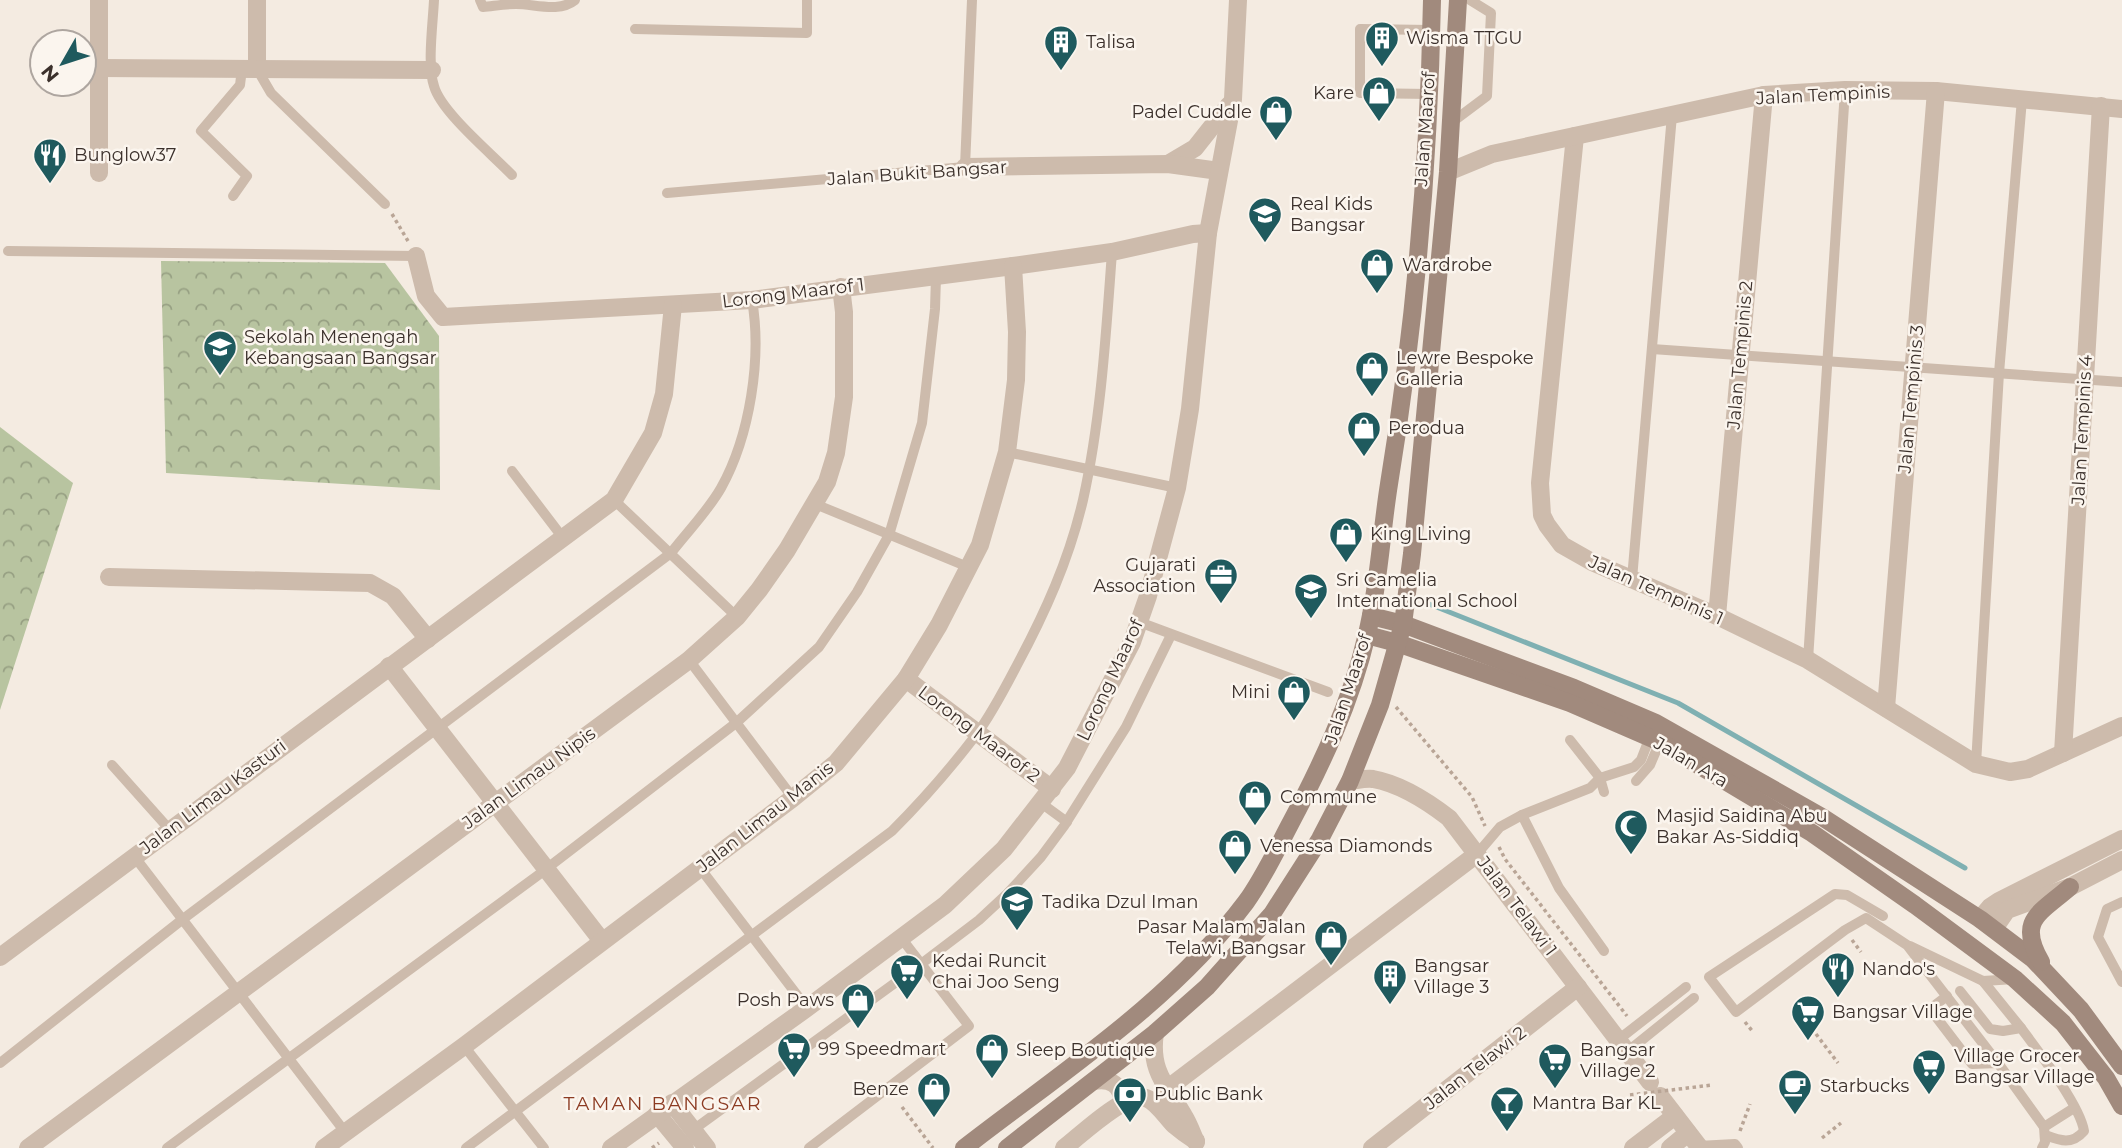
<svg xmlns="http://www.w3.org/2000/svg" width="2122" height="1148" viewBox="0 0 2122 1148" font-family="Montserrat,sans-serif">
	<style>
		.park { fill: url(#park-crowns) }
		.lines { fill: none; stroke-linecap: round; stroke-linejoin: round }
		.stream { stroke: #7fb0b2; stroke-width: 5 }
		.path { stroke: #b9a596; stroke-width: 3.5; stroke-dasharray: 3.5 3.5; stroke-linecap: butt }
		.lane { stroke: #cdbbac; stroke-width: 10 }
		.street { stroke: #cdbbac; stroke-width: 18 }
		.secondary { stroke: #a18a7d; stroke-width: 18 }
		.path-bridge { stroke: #b9a596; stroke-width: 3.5; stroke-dasharray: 3.5 3.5; stroke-linecap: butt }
		.labels { text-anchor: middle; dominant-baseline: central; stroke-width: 5; stroke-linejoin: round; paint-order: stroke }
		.poi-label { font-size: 18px; fill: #3b302b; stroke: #fbf5ee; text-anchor: start }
		.street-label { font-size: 18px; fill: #3b302b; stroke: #fbf5ee }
		.neighbourhood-label { font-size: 19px; letter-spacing: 2px; fill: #8c3b22; stroke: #fbf5ee }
	</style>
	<defs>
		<pattern id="park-crowns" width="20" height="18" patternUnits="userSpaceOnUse" patternTransform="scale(1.75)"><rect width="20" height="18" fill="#b8c4a0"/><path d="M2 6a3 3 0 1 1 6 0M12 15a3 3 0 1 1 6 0" fill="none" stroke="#97a083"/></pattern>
	</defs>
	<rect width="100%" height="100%" fill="#f4ebe1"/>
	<g class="park">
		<polygon points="161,261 385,263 439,336 440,490 166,473"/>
		<polygon points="0,427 73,483 0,710"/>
	</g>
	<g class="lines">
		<polyline class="stream" points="1429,604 1678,703 1965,868"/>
		<g class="path">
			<polyline points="392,214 408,241"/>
			<polyline points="1396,707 1472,797 1485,826"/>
			<polyline points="1499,847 1505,859 1627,1016"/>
			<polyline points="1852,940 1861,952"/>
			<polyline points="1745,1022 1753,1032"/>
			<polyline points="1816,1034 1838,1063"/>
			<polyline points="902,1107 933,1148"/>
			<polyline points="1740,1131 1750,1104"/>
			<polyline points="1822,1138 1841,1123"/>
			<polyline points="652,1148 659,1143"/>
		</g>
		<g class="lane">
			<path d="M434,0C433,22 427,66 434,86C441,112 492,154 512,175"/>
			<path d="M480,0L483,7C494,6 505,4 516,4C535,4 559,13 575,0"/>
			<polyline points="635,29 807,33 807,0"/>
			<polyline points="257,69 271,93 385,204"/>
			<polyline points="1429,94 1360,93 1360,29 1431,30"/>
			<polyline points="1451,123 1487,96 1491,13 1470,0"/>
			<polyline points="667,193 965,167 972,0"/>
			<polyline points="233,196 247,176 201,131 240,85 242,69"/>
			<polyline points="8,251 416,256"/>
			<polyline points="1652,349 2122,382"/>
			<polyline points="1007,452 1177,488"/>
			<polyline points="512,471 563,538"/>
			<polyline points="614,500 737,617"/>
			<polyline points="815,504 968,567"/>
			<polyline points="1632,579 1672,115"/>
			<polyline points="1139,622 1328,692"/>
			<polyline points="689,660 793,798"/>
			<polyline points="1808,660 1845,90"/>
			<polyline points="1570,740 1600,778 1604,792"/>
			<polyline points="1976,764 1999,373 2022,99"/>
			<polyline points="112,765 170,830"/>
			<polyline points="1636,781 1650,765 1662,737"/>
			<polyline points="1041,803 1067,822"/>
			<polyline points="1522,815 1559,888 1604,951"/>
			<polyline points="1477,854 1500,827 1522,815 1590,788 1600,778 1634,767 1641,760 1651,734"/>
			<polyline points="134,856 345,1132"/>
			<polyline points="700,868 807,1008"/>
			<polyline points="2122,902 2107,909 2098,937 2122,982"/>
			<polyline points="1883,916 1847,895 1835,894 1709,977 1736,1012 1845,930 1866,918 1907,945 1998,1063 2044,1127 2045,1142 2042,1148"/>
			<polyline points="1910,946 1983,981 2015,979"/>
			<polyline points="1983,981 2021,1028"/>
			<path d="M1960,991L1990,1029L2003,1031L2021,1028C2038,1051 2080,1105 2084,1131C2072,1145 2061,1141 2045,1135"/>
			<polyline points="1947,996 1930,1009 1972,1064 1998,1063"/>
			<polyline points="1618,1040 1686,987"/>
			<polyline points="464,1046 544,1148"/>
			<polyline points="1627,1052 1694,998"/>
			<path d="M0,1063L183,919L671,553C687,532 708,511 721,488C750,436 762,358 752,300"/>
			<polyline points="2044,1127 2074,1108"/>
			<polyline points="693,1130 921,964 979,920 1007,894 1041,857 1064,826 1126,727 1171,635"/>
			<polyline points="1698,1146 1735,1144 1738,1148"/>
			<polyline points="167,1148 537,876 736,723 819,647 857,592 889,535 922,423 935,309 936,277"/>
			<path d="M466,1148L892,831C922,801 950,769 976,735C991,715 1004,690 1016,667C1045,613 1069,560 1083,500C1101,419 1106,334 1112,252"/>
			<polyline points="809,1148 969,1026 902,939"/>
		</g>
		<g class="street">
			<polyline points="99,0 99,173"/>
			<polyline points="257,0 257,69"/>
			<polyline points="99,68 432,70"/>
			<polyline points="1575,136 1540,483 1542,515 1547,525 1562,545 1592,562 1717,616 1808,660 1976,764 2010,772 2028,769 2122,726"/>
			<polyline points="1168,164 1195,148 1229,105"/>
			<polyline points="965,167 1168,164 1219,171"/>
			<polyline points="1448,172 1492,154 1764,95 1845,90 1936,91 2122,109"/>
			<polyline points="416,256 426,296 443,317 752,300 1013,266 1112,252 1193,234 1208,233"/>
			<polyline points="109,577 370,583 393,596 428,639"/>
			<polyline points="1717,616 1764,95"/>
			<polyline points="389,666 602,941"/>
			<polyline points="906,679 1052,789"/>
			<polyline points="1886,708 1936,91"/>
			<polyline points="2063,753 2101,106"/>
			<path d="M1350,781C1358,780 1366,778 1373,779C1401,784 1427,801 1449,818L1650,1082"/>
			<polyline points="1980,919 1990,907 1999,901 2122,839"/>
			<polyline points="1994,929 2007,910 2070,887 2122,860"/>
			<polyline points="0,957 614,500 653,433 664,394 673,305"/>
			<path d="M1155,1033C1149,1071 1167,1086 1184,1116C1189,1124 1192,1133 1196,1142"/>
			<path d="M1094,1081C1111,1078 1121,1085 1123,1102"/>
			<polyline points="1167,1089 1477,854"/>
			<polyline points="1660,1096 1700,1148"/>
			<polyline points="672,1103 707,1148"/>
			<polyline points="657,1114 685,1148"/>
			<polyline points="28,1148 689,660 737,617 759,590 787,550 827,482 836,453 844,397 844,312 841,287"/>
			<polyline points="324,1148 464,1046 793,798 836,763 906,679 939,625 980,545 1007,452 1016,380 1017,332 1013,266"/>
			<polyline points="611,1148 807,1008 945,905 1004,849 1067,768 1132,642 1148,596 1177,488 1190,409 1208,233 1233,99 1238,0"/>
			<path d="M1064,1148C1081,1135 1126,1091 1146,1098C1157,1102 1166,1117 1174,1125C1181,1131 1188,1136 1196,1141"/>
			<polyline points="1372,1148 1578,987"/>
			<polyline points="1633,1148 1675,1116"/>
			<polyline points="1670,1148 1688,1133"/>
		</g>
		<g class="secondary">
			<polyline points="1371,616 1403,624 1574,688 1656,723 1822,817 1980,919 2033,959 2081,1010 2122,1066"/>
			<polyline points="1367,635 1397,643 1570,703 1660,742 1812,833 1915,905 2015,979 2063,1023 2106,1078 2122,1106"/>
			<path d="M2041,962C2017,920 2039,914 2070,887"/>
			<path d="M964,1148C1062,1072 1171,1002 1246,902C1262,880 1275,853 1288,828C1321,766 1351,703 1367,634C1379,585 1381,534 1389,484C1415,326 1429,160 1432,0"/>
			<polyline points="1007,1148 1155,1033 1207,987 1272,914 1320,839 1350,781 1380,705 1403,624 1412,554 1448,172 1458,0"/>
		</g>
		<polyline class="path-bridge" points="1630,1095 1712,1085"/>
	</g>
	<defs>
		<g id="building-pin" transform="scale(1.75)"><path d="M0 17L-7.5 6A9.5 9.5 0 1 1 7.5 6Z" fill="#1f5a5e" stroke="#fbf5ee"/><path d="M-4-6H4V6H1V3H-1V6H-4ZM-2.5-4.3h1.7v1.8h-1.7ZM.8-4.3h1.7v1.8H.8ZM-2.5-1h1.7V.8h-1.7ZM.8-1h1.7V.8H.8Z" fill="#fff"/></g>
		<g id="shop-pin" transform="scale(1.75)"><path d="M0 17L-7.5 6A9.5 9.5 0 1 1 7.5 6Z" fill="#1f5a5e" stroke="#fbf5ee"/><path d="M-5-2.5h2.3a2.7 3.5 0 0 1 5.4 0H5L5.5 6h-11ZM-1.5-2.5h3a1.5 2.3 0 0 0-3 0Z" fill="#fff"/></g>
		<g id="restaurant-pin" transform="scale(1.75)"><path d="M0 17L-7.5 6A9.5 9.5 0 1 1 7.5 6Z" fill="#1f5a5e" stroke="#fbf5ee"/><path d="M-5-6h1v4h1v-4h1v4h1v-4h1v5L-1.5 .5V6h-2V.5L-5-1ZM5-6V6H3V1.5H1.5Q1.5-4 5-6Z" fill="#fff"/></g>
		<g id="school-pin" transform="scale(1.75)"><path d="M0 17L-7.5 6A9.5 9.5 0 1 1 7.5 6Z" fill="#1f5a5e" stroke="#fbf5ee"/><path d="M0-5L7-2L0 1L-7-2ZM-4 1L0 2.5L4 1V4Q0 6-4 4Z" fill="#fff"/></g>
		<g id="office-pin" transform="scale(1.75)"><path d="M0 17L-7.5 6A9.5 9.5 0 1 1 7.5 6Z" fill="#1f5a5e" stroke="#fbf5ee"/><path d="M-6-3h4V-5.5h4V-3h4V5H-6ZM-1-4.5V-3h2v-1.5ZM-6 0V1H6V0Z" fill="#fff"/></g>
		<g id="mosque-pin" transform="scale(1.75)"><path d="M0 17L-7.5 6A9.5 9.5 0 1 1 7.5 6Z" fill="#1f5a5e" stroke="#fbf5ee"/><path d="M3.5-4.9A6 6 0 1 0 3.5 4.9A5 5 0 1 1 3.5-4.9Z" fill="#fff"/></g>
		<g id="supermarket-pin" transform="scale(1.75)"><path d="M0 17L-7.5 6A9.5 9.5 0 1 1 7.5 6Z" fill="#1f5a5e" stroke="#fbf5ee"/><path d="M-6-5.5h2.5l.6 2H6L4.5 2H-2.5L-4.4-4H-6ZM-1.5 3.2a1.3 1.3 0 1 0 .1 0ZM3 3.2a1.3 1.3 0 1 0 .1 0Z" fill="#fff"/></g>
		<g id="cafe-pin" transform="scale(1.75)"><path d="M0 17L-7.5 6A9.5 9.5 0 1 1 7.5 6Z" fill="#1f5a5e" stroke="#fbf5ee"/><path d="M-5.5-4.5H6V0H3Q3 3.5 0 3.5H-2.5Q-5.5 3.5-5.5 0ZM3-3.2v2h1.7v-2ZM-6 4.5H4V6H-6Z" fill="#fff"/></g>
		<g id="bank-pin" transform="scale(1.75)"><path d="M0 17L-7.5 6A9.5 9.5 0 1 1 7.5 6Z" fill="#1f5a5e" stroke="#fbf5ee"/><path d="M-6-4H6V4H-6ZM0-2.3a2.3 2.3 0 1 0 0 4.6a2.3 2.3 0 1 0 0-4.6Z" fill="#fff"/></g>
		<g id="bar-pin" transform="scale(1.75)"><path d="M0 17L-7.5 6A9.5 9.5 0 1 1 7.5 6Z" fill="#1f5a5e" stroke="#fbf5ee"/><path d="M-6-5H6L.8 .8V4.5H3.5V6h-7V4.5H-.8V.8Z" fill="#fff"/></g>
	</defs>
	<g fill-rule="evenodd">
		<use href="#building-pin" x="1382" y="38"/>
		<use href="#building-pin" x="1061" y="42"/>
		<use href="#shop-pin" x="1379" y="93"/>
		<use href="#shop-pin" x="1276" y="112"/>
		<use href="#restaurant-pin" x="50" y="155"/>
		<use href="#school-pin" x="1265" y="214"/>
		<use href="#shop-pin" x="1377" y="265"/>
		<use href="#school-pin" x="220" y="347"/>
		<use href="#shop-pin" x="1372" y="368"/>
		<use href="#shop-pin" x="1364" y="428"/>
		<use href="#shop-pin" x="1346" y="534"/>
		<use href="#office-pin" x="1221" y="575"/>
		<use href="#school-pin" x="1311" y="590"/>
		<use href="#shop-pin" x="1294" y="692"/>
		<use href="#shop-pin" x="1255" y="797"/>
		<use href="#mosque-pin" x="1631" y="826"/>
		<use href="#shop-pin" x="1235" y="846"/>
		<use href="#school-pin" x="1017" y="902"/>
		<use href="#shop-pin" x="1331" y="937"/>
		<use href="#restaurant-pin" x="1838" y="969"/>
		<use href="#supermarket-pin" x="907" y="971"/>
		<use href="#building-pin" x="1390" y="976"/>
		<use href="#shop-pin" x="858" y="1000"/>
		<use href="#supermarket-pin" x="1808" y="1012"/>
		<use href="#supermarket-pin" x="794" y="1049"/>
		<use href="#shop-pin" x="992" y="1050"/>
		<use href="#supermarket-pin" x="1555" y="1060"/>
		<use href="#supermarket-pin" x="1929" y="1066"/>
		<use href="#cafe-pin" x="1795" y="1086"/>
		<use href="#shop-pin" x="934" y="1089"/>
		<use href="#bank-pin" x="1130" y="1094"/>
		<use href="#bar-pin" x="1507" y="1103"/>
	</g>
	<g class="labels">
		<g class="poi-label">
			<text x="1406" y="38">Wisma TTGU</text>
			<text x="1086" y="42">Talisa</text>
			<text x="1354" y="93" text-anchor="end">Kare</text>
			<text x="1252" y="112" text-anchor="end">Padel Cuddle</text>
			<text x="74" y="155">Bunglow37</text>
			<text x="1290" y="204">Real Kids<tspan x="1290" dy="21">Bangsar</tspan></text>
			<text x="1402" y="265">Wardrobe</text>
			<text x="244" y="337">Sekolah Menengah<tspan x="244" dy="21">Kebangsaan Bangsar</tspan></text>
			<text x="1396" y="358">Lewre Bespoke<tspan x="1396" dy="21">Galleria</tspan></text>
			<text x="1388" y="428">Perodua</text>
			<text x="1370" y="534">King Living</text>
			<text x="1196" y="565" text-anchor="end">Gujarati<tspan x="1196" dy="21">Association</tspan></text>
			<text x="1336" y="580">Sri Camelia<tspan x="1336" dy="21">International School</tspan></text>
			<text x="1270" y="692" text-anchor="end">Mini</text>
			<text x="1280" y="797">Commune</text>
			<text x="1656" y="816">Masjid Saidina Abu<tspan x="1656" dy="21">Bakar As-Siddiq</tspan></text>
			<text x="1260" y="846">Venessa Diamonds</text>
			<text x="1042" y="902">Tadika Dzul Iman</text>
			<text x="1306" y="927" text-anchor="end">Pasar Malam Jalan<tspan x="1306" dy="21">Telawi, Bangsar</tspan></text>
			<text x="932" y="961">Kedai Runcit<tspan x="932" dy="21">Chai Joo Seng</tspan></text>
			<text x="1414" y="966">Bangsar<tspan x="1414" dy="21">Village 3</tspan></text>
			<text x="1862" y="969">Nando's</text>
			<text x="834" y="1000" text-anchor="end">Posh Paws</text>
			<text x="1832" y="1012">Bangsar Village</text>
			<text x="818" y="1049">99 Speedmart</text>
			<text x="1016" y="1050">Sleep Boutique</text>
			<text x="1580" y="1050">Bangsar<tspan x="1580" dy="21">Village 2</tspan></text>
			<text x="1954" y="1056">Village Grocer<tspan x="1954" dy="21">Bangsar Village</tspan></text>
			<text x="1820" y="1086">Starbucks</text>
			<text x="909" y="1089" text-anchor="end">Benze</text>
			<text x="1154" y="1094">Public Bank</text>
			<text x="1532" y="1103">Mantra Bar KL</text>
		</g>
		<g class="street-label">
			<text transform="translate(1823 95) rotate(-3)">Jalan Tempinis</text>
			<text transform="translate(1425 129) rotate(-86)">Jalan Maarof</text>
			<text transform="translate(917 173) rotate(-4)">Jalan Bukit Bangsar</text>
			<text transform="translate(793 293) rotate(-7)">Lorong Maarof 1</text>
			<text transform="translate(1740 355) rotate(-85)">Jalan Tempinis 2</text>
			<text transform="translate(1911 399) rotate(-85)">Jalan Tempinis 3</text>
			<text transform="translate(2082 430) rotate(-87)">Jalan Tempinis 4</text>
			<text transform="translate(1656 590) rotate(24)">Jalan Tempinis 1</text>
			<text transform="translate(1110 680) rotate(-65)">Lorong Maarof</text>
			<text transform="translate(1348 689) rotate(-72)">Jalan Maarof</text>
			<text transform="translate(979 734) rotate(37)">Lorong Maarof 2</text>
			<text transform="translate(1691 762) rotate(30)">Jalan Ara</text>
			<text transform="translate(529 778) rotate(-36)">Jalan Limau Nipis</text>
			<text transform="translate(213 797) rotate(-37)">Jalan Limau Kasturi</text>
			<text transform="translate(765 817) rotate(-38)">Jalan Limau Manis</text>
			<text transform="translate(1517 906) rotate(53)">Jalan Telawi 1</text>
			<text transform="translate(1475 1068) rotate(-38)">Jalan Telawi 2</text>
		</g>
		<g class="neighbourhood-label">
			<text x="663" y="1103">TAMAN BANGSAR</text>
		</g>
	</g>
	<g transform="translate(63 63) rotate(231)"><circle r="33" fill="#fbf5ee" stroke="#aea6a0" stroke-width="2"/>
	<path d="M0-5L12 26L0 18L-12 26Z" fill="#1f5a5e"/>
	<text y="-10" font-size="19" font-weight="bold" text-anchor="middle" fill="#3b302b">N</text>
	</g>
</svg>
